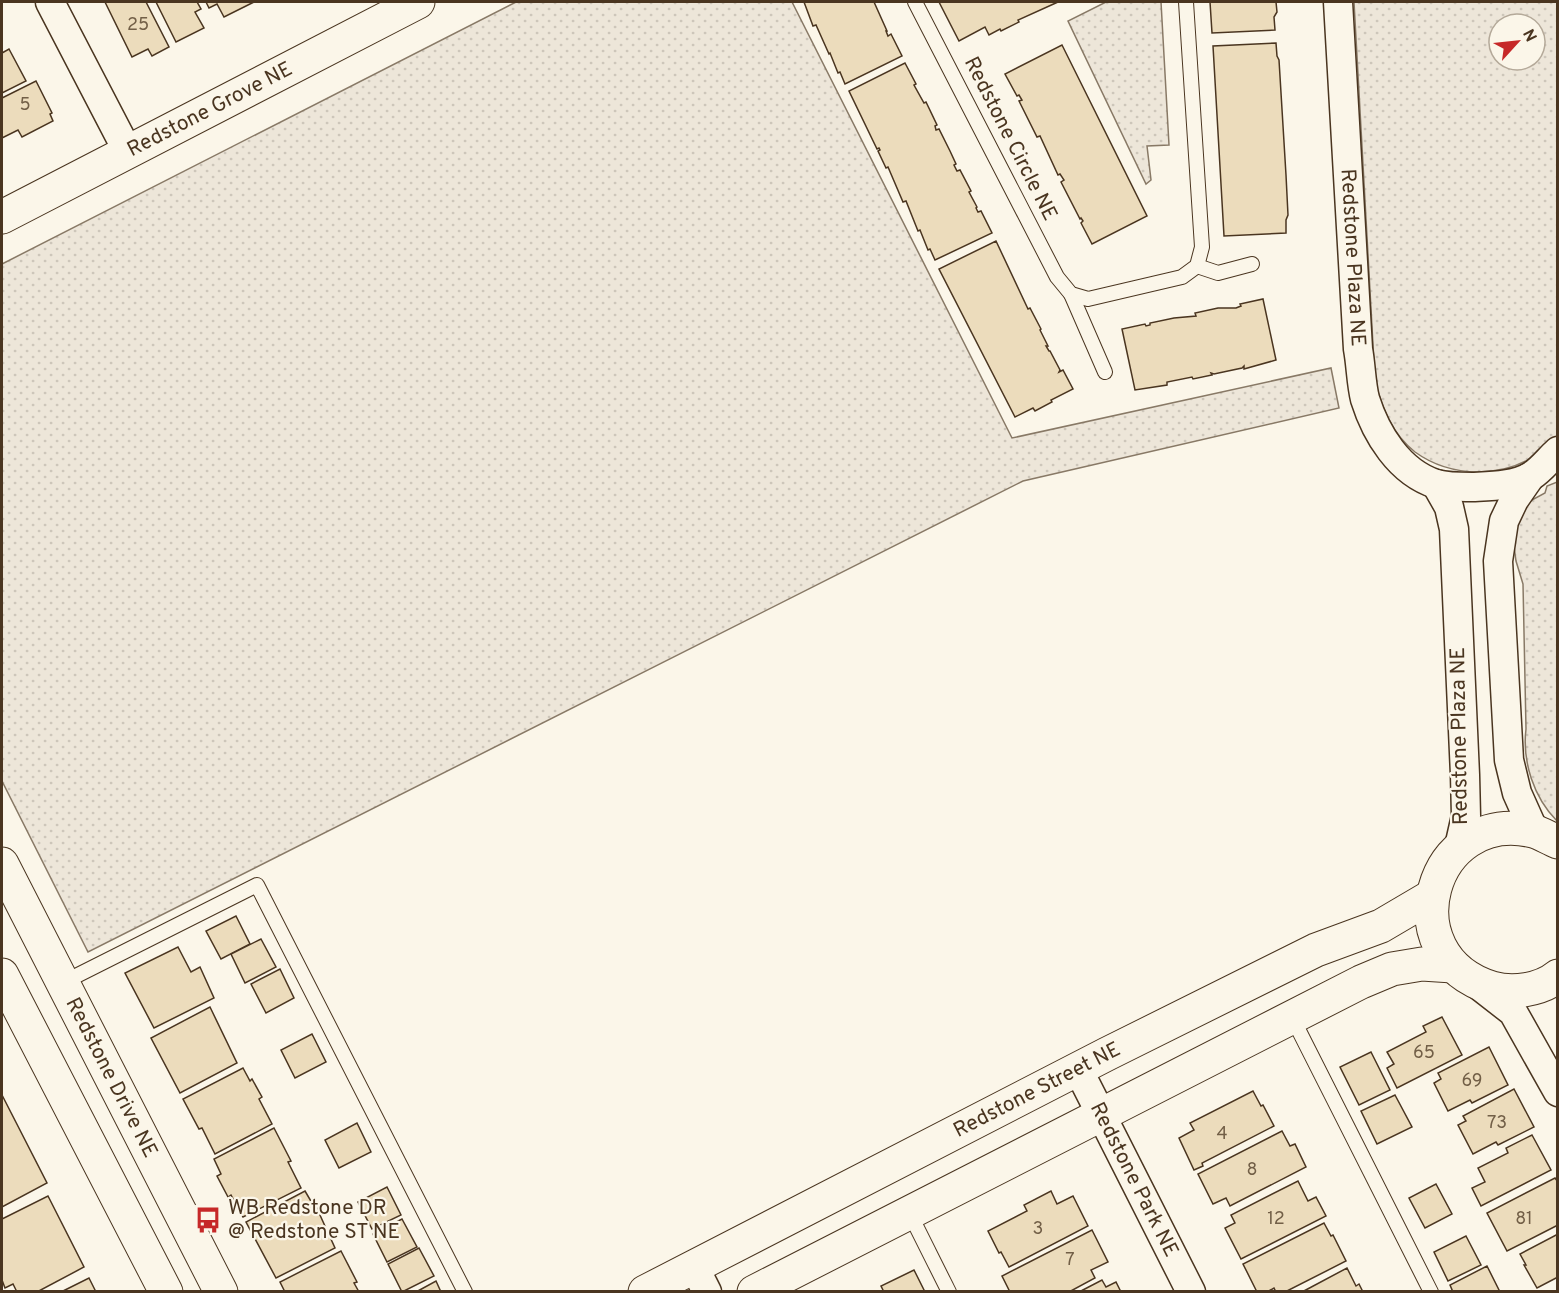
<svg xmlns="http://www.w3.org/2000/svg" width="1559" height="1293" viewBox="0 0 1559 1293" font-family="Overpass,sans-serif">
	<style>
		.park { fill: url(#park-dots); stroke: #887966; stroke-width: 1.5; fill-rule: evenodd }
		.building { fill: #ecdcbc; stroke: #4a3520; stroke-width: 1.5 }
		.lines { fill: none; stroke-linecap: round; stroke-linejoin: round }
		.service-casing { stroke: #4a3520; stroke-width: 16 }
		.minor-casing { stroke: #4a3520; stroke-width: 31 }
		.tertiary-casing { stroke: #4a3520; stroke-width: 35 }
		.service { stroke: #fbf6e9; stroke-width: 14 }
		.minor { stroke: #fbf6e9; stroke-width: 28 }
		.tertiary { stroke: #fbf6e9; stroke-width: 33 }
		.labels { text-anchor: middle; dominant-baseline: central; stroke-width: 4.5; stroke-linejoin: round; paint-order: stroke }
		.number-label { font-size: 18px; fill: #725f47 }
		.street-label { font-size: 21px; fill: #4a3520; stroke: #fbf6e9 }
		.poi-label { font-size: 21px; fill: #4a3520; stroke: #fbf6e9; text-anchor: start }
	</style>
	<defs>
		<pattern id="park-dots" width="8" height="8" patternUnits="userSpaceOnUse" patternTransform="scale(1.5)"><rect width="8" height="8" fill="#ede6d9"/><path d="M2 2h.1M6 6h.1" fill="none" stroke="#cdc6ba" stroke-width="1.8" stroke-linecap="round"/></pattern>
	</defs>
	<rect width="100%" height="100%" fill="#fbf6e9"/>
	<g class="park">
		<polygon points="516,2 792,2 1012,438 1331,368 1339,408 1023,481 88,952 2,781 2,264"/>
		<polygon points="1106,2 1161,2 1169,145 1147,146 1151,180 1146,184 1068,21"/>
		<path d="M1354,2H1557V436C1553,443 1546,447 1540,452C1505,479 1451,478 1415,452C1392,434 1382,408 1375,381ZM1499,24H1535V60H1499Z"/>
		<path d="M1557,482V821C1534,798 1522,762 1526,729L1523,584L1516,561L1513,539L1517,521L1530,501L1545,493L1547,486Z"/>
	</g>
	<g class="building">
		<polygon points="105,2 146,2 169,47 152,56 148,49 132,57"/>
		<polygon points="156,2 197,2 201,9 195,12 204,28 176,42"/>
		<polygon points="206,2 254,2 224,17 217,4 209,8"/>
		<polygon points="804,2 874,2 887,31 886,31 888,36 891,34 902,56 845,84 840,72 838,73 830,53 829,54 816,25 813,26"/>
		<polygon points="939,2 1058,2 1018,20 1019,22 1001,31 1000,29 989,35 985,27 959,41"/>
		<polygon points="1210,2 1276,2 1277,12 1274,17 1275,30 1212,33"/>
		<polygon points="1276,43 1277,56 1279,60 1286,175 1288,215 1286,220 1286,233 1224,236 1213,46"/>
		<polygon points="1062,45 1147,216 1092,244 1081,223 1083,221 1081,218 1080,219 1061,182 1064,180 1060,174 1058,175 1040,136 1037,137 1019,101 1022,100 1019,95 1017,96 1005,74"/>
		<polygon points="9,49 26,81 2,93 2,53"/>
		<polygon points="905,63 916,84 914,85 924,103 926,102 937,125 935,126 936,130 939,129 950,151 956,164 954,165 957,171 960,170 971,191 969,192 977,207 976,208 978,212 981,211 992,233 935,260 930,249 928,250 920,230 918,231 906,201 903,202 888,167 886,168 878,151 880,150 879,148 877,149 849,91"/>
		<polygon points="36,81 52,113 50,114 53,121 22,137 18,130 2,138 2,98"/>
		<polygon points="996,241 1028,309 1030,308 1041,329 1040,330 1048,346 1046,346 1049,351 1050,351 1060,370 1059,372 1063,370 1073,389 1051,400 1052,402 1035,411 1033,408 1015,417 939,269"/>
		<polygon points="1263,299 1276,360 1244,369 1244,366 1242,368 1214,374 1211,373 1212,375 1193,379 1192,377 1167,382 1167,385 1135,390 1122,329 1145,324 1146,326 1150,325 1150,323 1174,318 1196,316 1195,313 1218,308 1236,308 1241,306 1240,304"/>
		<polygon points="236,916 250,944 221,959 206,931"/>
		<polygon points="261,939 276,967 245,983 231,954"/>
		<polygon points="178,947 191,972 200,967 214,998 154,1028 125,973"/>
		<polygon points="280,969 294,998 266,1013 251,984"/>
		<polygon points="210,1007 237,1063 180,1093 151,1038"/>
		<polygon points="1442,1017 1462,1055 1397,1088 1387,1068 1394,1064 1387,1052 1426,1032 1423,1026"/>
		<polygon points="312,1034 326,1062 295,1078 281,1050"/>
		<polygon points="1489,1047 1508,1085 1472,1103 1470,1100 1448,1111 1434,1083 1441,1079 1438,1073"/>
		<polygon points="1371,1052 1390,1090 1359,1105 1340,1067"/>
		<polygon points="243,1068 250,1081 252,1079 262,1097 259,1099 272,1124 215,1154 202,1128 199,1129 183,1099"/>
		<polygon points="1514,1089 1534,1127 1498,1145 1496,1142 1473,1154 1458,1125 1466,1121 1463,1116"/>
		<polygon points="1253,1091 1261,1106 1263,1105 1274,1126 1202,1163 1203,1166 1194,1170 1179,1138 1194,1130 1190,1123"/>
		<polygon points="2,1095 47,1183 2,1207"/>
		<polygon points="1395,1095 1412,1127 1377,1144 1361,1111"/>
		<polygon points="357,1123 371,1152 339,1168 325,1140"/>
		<polygon points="274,1128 291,1161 288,1162 301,1188 243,1217 231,1195 228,1197 217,1176 221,1174 214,1159"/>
		<polygon points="1282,1131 1290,1146 1295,1144 1306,1167 1230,1206 1226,1198 1213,1204 1198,1174"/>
		<polygon points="1532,1135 1551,1170 1481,1206 1472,1188 1485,1182 1478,1168 1508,1153 1506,1148"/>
		<polygon points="1555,1178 1558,1182 1558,1225 1507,1251 1487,1213"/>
		<polygon points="1298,1181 1308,1201 1316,1197 1326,1216 1241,1259 1225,1228 1235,1223 1231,1215"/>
		<polygon points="1436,1184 1452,1214 1425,1228 1409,1198"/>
		<polygon points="387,1187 401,1215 372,1229 358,1202"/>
		<polygon points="305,1191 312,1203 314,1202 335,1248 276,1278 246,1222"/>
		<polygon points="1051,1191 1057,1204 1073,1196 1088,1226 1009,1267 1001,1252 999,1253 988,1231 1027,1211 1024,1205"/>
		<polygon points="48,1196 84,1267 37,1292 17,1292 13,1284 5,1288 2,1280 2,1219"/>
		<polygon points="402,1219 417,1247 387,1262 373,1234"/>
		<polygon points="1324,1223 1331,1236 1333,1235 1346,1261 1285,1292 1276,1292 1274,1288 1267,1292 1257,1292 1243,1264"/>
		<polygon points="1092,1230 1108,1262 1091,1270 1095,1278 1069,1292 1010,1292 1002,1276"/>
		<polygon points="1558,1234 1558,1277 1537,1288 1524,1265 1526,1265 1520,1254"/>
		<polygon points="1466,1236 1481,1265 1448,1281 1434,1252"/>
		<polygon points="419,1248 434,1276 402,1292 388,1264"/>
		<polygon points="341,1251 357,1282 354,1283 359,1292 285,1292 280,1282"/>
		<polygon points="1487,1266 1500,1292 1453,1292 1450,1285"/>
		<polygon points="1347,1268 1356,1286 1359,1284 1363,1292 1302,1292"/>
		<polygon points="914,1270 925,1292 884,1292 881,1286"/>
		<polygon points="89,1278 96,1292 61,1292"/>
		<polygon points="1102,1280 1106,1287 1116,1282 1121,1292 1079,1292"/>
		<polygon points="436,1281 441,1292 416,1292"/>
	</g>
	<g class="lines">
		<g class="service-casing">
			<g id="service">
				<polyline points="915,2 1057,277 1071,294 1088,299 1182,277 1197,266 1202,247 1186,2"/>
				<polyline points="1197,266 1218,273 1252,264"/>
				<polyline points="1071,294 1105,372"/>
				<polyline points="62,983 257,885 465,1292"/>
				<polyline points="1292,1017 1431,1292"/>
				<polyline points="909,1212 949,1292"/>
			</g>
		</g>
		<g class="minor-casing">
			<g id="minor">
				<polyline points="50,2 128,152"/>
				<path id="s1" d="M1338,2L1358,349C1361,365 1361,383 1365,399C1376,434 1399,472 1436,484C1447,487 1461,487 1472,487C1490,486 1515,486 1531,476C1541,470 1549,459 1558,451"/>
				<polyline points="1530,477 1514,500 1504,521 1498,561 1509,760 1517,793 1534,831"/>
				<polyline points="1436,484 1449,507 1454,529 1465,775 1466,816 1459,847"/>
				<polyline points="1477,984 1513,1012 1558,1092"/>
				<path id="s2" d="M1078,1069L1191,1292"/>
				<polyline points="694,1266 707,1292"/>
			</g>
		</g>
		<g class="tertiary-casing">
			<g id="tertiary">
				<path id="s3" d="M2,217L418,2"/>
				<path d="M1558,842C1550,839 1541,833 1533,831C1430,807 1388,956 1492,988C1513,994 1541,990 1558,976"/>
				<path id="s4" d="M2,864L221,1292"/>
				<polyline points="2,975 166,1292"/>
				<path id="s5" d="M645,1292L1107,1054L1316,950L1381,926L1432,896"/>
				<polyline points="754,1292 1361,982 1392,969 1422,964 1453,966"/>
			</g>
		</g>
		<use href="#service" class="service"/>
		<use href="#minor" class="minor"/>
		<use href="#tertiary" class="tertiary"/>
	</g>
	<defs>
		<g id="bus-bare" transform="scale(2.07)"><path d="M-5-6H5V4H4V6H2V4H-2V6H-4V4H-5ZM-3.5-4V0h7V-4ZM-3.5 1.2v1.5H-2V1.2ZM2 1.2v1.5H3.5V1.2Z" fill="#c62828" stroke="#fbf6e9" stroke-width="2.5" paint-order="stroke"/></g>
	</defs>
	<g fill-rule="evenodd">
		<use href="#bus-bare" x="208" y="1220"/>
	</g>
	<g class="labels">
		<g class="number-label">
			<text x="138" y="25">25</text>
			<text x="25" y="105">5</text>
			<text x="1424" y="1053">65</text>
			<text x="1472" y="1081">69</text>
			<text x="1497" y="1123">73</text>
			<text x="1222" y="1134">4</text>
			<text x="1252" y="1170">8</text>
			<text x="1276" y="1219">12</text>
			<text x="1524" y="1219">81</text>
			<text x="1038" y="1229">3</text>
			<text x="1070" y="1260">7</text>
		</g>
		<g class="street-label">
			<text stroke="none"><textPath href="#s3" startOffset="234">Redstone Grove NE</textPath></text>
			<text transform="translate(1010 139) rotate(63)">Redstone Circle NE</text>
			<text stroke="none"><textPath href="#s1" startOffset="256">Redstone Plaza NE</textPath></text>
			<text transform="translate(1460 736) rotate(-91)">Redstone Plaza NE</text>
			<text stroke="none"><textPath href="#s4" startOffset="240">Redstone Drive NE</textPath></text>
			<text stroke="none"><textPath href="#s5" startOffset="441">Redstone Street NE</textPath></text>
			<text stroke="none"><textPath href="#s2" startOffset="124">Redstone Park NE</textPath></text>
		</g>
		<g class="poi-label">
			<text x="228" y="1208">WB Redstone DR<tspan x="228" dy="24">@ Redstone ST NE</tspan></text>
		</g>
	</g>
	<rect width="1559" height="1293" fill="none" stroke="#4a3520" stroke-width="6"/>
	<g transform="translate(1517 42) rotate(63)"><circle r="28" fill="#fbf6e9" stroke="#b4a999" stroke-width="1.5"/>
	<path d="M0-4.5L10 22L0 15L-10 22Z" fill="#c62828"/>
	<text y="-9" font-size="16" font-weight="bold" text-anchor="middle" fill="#4a3520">N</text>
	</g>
</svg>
